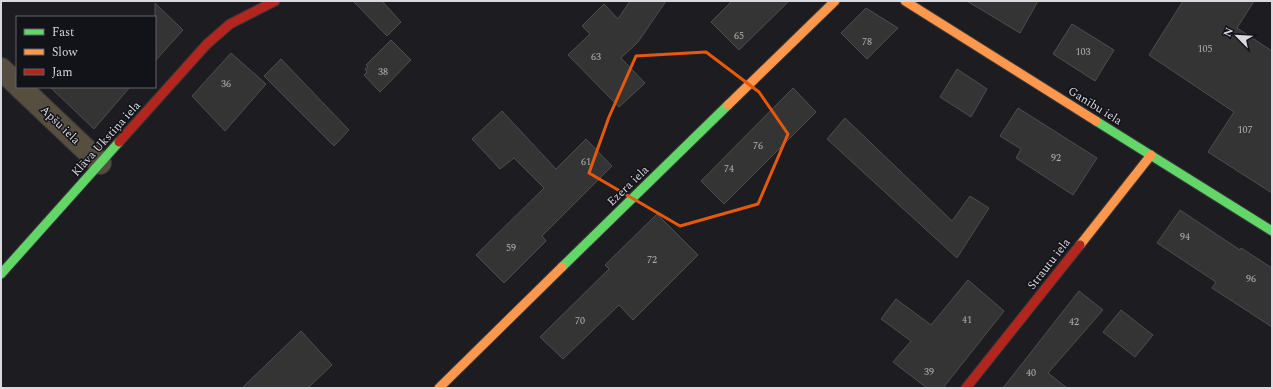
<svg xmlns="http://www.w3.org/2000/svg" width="1273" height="389" viewBox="0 0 1273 389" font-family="Spectral,serif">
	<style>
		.building { fill: #353435; stroke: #4f4e4f }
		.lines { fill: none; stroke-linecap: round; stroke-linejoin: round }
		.street-casing { stroke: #37373b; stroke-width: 24 }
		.fast-casing { stroke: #37373b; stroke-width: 11 }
		.slow-casing { stroke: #37373b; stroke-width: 11 }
		.jam-casing { stroke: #37373b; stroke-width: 11 }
		.street { stroke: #564e3f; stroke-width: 22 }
		.fast { stroke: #63d668; stroke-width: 9 }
		.slow { stroke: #ff974d; stroke-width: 9 }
		.jam { stroke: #b3261e; stroke-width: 9 }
		.marked { fill: none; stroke: #e8590c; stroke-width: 3; stroke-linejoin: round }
		.labels { text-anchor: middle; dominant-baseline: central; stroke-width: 3; stroke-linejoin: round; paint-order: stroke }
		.number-label { font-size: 10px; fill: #b0b0b4 }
		.street-label { font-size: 12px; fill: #d9d9de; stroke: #121219 }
	</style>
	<rect width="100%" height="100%" fill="#1c1c21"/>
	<g class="building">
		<polygon points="353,1 382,1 401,22 387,36"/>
		<polygon points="630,1 666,1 638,42 621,58 645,83 619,107 568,55 590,34 582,26 604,4 618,19"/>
		<polygon points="732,1 789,1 739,50 711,22"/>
		<polygon points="967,1 1038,1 1020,33"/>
		<polygon points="1183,1 1254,1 1237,28 1272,51 1272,193 1208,152 1234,112 1149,55"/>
		<polygon points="155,3 183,30 155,61"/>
		<polygon points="866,8 898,28 867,59 841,33"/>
		<polygon points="1072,24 1114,50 1095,81 1053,54"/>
		<polygon points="391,40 411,60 380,92 364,75 367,72 365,69 368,67 366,65"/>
		<polygon points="231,53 266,84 225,131 192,96"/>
		<polygon points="281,59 349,130 334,146 264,76"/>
		<polygon points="957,69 987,89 971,117 940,97"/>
		<polygon points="50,87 130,87 94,129"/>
		<polygon points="793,88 816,112 724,204 701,181"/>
		<polygon points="1018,108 1097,158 1073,195 1016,158 1021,149 1000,136"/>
		<polygon points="502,111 556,169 586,139 612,166 542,236 546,241 504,283 476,255 544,188 514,158 500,169 472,139"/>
		<polygon points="845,118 952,221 970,196 989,208 957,258 827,139"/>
		<polygon points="1180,210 1240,250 1241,248 1272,268 1272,327 1212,288 1216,282 1157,243"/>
		<polygon points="657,214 698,255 633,320 619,305 563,359 540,337 609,269 605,265"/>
		<polygon points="968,280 1004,311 943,388 927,388 893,362 911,341 881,319 896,299 931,325"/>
		<polygon points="1079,291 1103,310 1048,373 1067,388 1003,388"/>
		<polygon points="1121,310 1153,335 1135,357 1103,332"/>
		<polygon points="301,331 332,365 308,388 242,388"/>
	</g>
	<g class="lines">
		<g class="street-casing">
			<g id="street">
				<polyline points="1,69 17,84"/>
				<polyline points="20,87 100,163"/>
			</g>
		</g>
		<g class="fast-casing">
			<g id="fast">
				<polyline points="1096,121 1272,231"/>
				<polyline points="562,267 728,105"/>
				<polyline points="1,274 119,142"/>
			</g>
		</g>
		<g class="slow-casing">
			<g id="slow">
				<polyline points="905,1 1096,121"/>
				<polyline points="728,105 835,1"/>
				<polyline points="1080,245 1151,155"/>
				<polyline points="439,388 562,267"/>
			</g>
		</g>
		<g class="jam-casing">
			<g id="jam">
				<polyline points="119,142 207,44 230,24 275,1"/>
				<polyline points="966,388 1080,245"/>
			</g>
		</g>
		<use href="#street" class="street"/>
		<use href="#fast" class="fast"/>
		<use href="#slow" class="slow"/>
		<use href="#jam" class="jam"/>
	</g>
	<path class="marked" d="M706,52L759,92L788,134L758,204L680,226L589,173L609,117L636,56Z"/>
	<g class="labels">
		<g class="number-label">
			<text x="739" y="36">65</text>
			<text x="867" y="42">78</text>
			<text x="1205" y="49">105</text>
			<text x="1083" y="52">103</text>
			<text x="596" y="57">63</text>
			<text x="383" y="72">38</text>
			<text x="226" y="84">36</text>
			<text x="1245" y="130">107</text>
			<text x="758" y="146">76</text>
			<text x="1056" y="158">92</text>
			<text x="586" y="162">61</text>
			<text x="729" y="169">74</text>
			<text x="1185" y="237">94</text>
			<text x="511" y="248">59</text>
			<text x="652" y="260">72</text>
			<text x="1251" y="279">96</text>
			<text x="967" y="320">41</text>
			<text x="580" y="321">70</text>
			<text x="1074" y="322">42</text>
			<text x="929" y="372">39</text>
			<text x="1031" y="373">40</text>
		</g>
		<g class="street-label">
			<text transform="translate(1095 106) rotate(32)">Ganību iela</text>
			<text transform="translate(60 125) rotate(44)">Apšu iela</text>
			<text transform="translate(106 139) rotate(-48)">Klāva Ukstiņa iela</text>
			<text transform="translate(628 186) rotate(-44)">Ezera iela</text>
			<text transform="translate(1049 264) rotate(-52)">Strautu iela</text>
		</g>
	</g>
	<rect width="1273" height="389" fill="none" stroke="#d9d9de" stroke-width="4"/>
	<rect x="16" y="16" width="140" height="72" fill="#121219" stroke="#626268"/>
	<rect x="24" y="29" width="20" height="6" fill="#63d668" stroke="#626268"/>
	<text x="52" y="36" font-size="12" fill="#d9d9de">Fast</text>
	<rect x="24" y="49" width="20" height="6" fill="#ff974d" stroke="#626268"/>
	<text x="52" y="56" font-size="12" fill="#d9d9de">Slow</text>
	<rect x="24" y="69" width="20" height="6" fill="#b3261e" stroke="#626268"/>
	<text x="52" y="76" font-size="12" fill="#d9d9de">Jam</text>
	<g transform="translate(1237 36) rotate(294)" stroke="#121219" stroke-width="3" paint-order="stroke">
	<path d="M0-3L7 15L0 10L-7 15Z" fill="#d9d9de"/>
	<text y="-6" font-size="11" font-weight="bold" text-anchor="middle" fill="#d9d9de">N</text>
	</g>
</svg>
